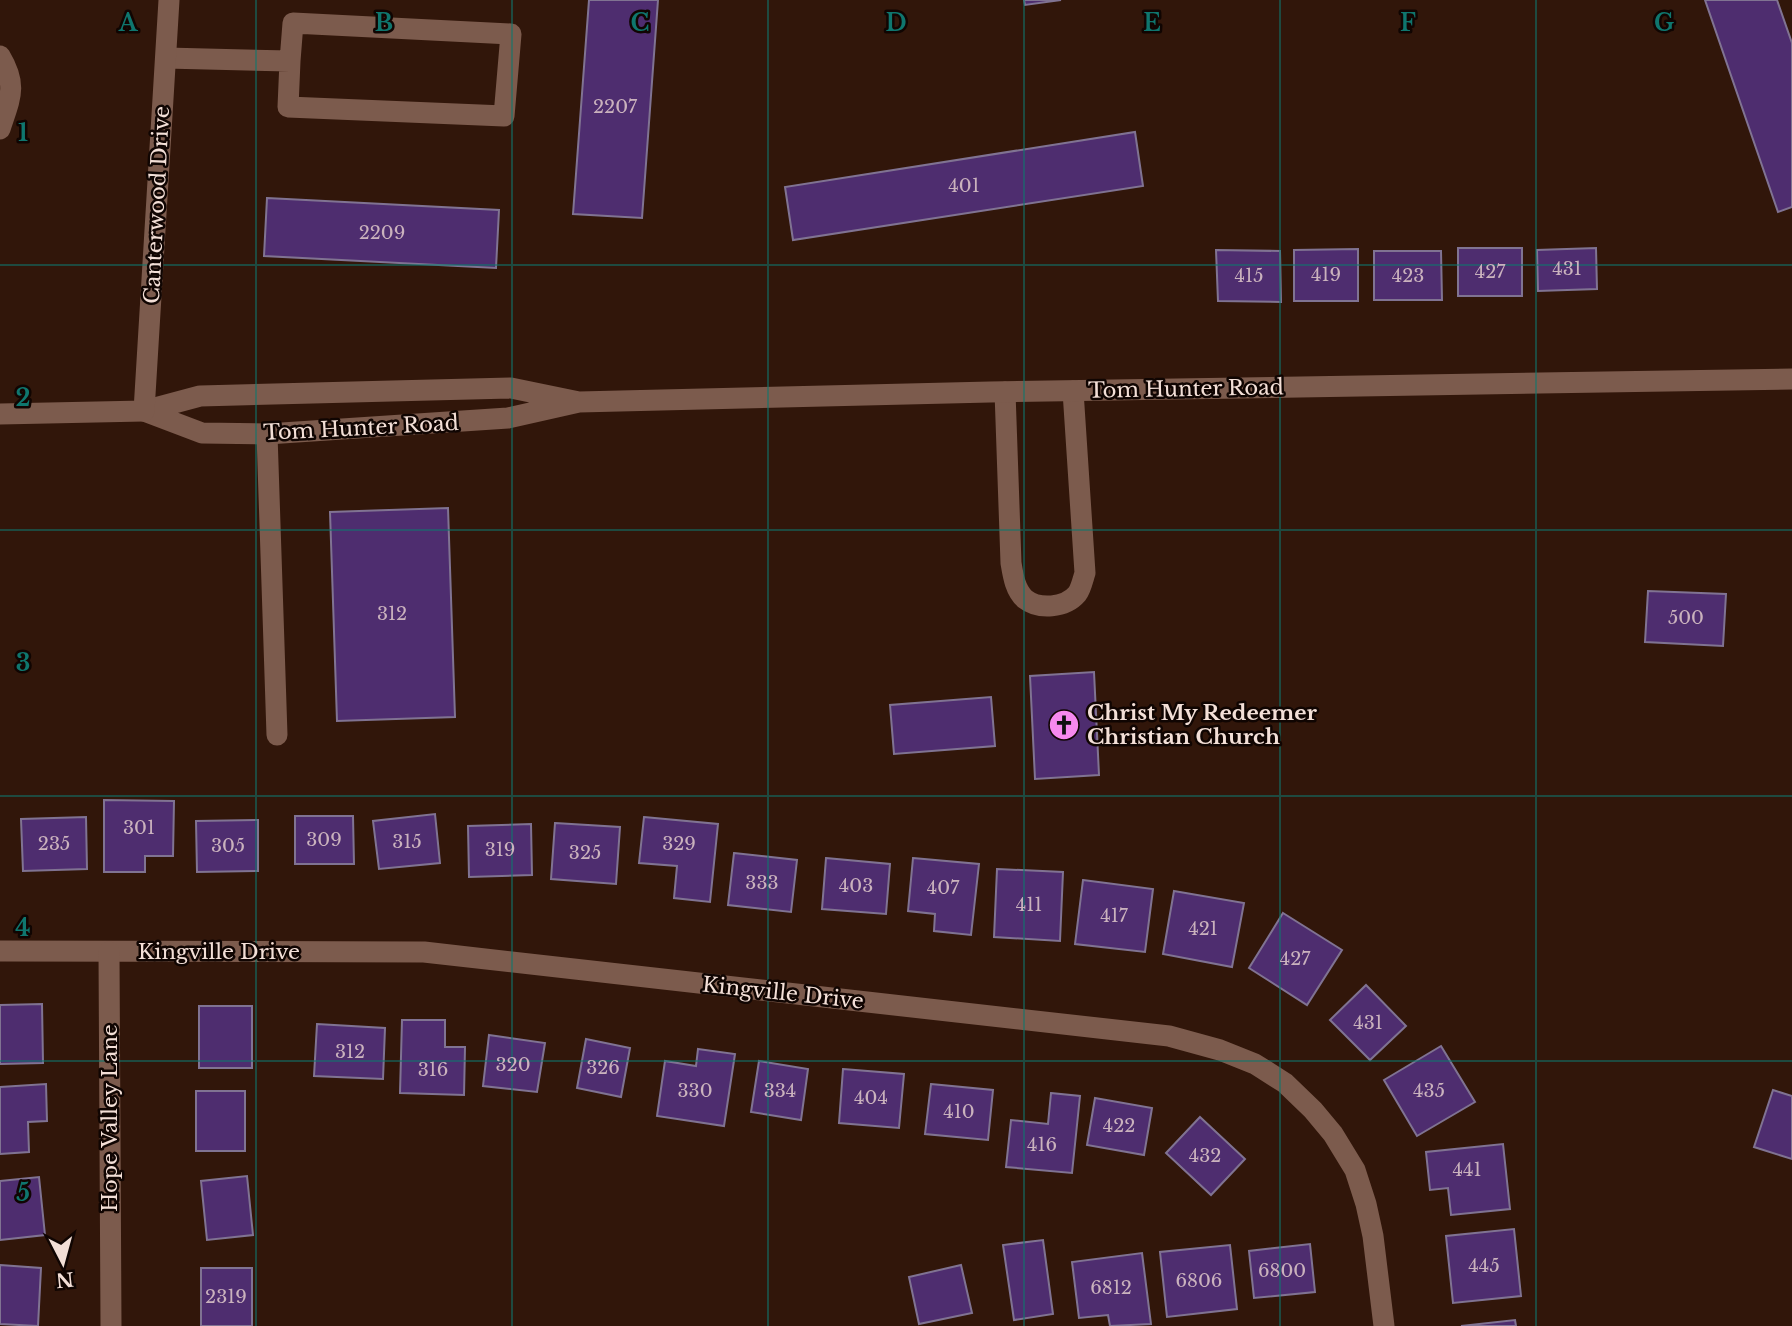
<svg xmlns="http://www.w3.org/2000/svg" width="1792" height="1326" viewBox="0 0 1792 1326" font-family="'Libre Baskerville',serif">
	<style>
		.building { fill: #4e2d6f; stroke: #807392; stroke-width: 2 }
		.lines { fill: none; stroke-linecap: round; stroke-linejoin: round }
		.minor { stroke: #7c5b4d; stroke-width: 21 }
		.grid { fill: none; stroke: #0f766e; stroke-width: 2; stroke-opacity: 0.55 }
		.labels { text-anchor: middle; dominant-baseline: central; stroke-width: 5; stroke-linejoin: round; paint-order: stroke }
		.number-label { font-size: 18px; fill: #cab2bd }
		.street-label { font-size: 21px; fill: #f3dfd7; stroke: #100502 }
		.poi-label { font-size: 21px; font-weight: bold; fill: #f3dfd7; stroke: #100502; text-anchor: start }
		.grid-label { font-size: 23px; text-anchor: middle; font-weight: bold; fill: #0f766e; stroke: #100502; stroke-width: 5; stroke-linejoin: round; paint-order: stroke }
	</style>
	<rect width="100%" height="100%" fill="#31160a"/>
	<g class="building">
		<polygon points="589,0 658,0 642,218 573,214"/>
		<polygon points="1024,0 1061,0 1025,5"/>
		<polygon points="1705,0 1777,0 1792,43 1792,207 1778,212"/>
		<polygon points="1135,132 1143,186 793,240 785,187"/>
		<polygon points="267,198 499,210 496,268 264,256"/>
		<rect x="1458" y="248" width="64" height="48"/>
		<polygon points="1596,248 1597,289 1538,291 1537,250"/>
		<polygon points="1358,249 1358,301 1294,301 1294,250"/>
		<polygon points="1216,250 1280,251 1281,302 1218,301"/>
		<polygon points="1374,251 1441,251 1442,300 1374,300"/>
		<polygon points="448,508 455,717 337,721 330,512"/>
		<polygon points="1648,591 1726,594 1723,646 1645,642"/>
		<polygon points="1094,672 1099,775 1035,779 1030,676"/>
		<polygon points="991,697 995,746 894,754 890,705"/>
		<polygon points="104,800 174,801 173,856 145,856 145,872 104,872"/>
		<polygon points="435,814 440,863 379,869 373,821"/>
		<polygon points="295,816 353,816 354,864 295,864"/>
		<polygon points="86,817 87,869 23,871 21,819"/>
		<polygon points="644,817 718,824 710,902 674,898 677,866 639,863"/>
		<polygon points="258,820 258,871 197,872 196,821"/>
		<polygon points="555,823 620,827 616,884 551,879"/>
		<polygon points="531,824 532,875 469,877 468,826"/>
		<polygon points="734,853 797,860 791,912 728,905"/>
		<polygon points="826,858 890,864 886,914 822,909"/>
		<polygon points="913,858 979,864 971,935 934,931 935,914 908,911"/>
		<polygon points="997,869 1063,872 1060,941 994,937"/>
		<polygon points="1083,880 1153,889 1145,952 1075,944"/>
		<polygon points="1174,891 1244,903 1232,967 1163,954"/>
		<polygon points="1283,913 1342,950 1307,1005 1249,968"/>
		<polygon points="1366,985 1406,1026 1370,1060 1330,1020"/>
		<polygon points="42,1004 43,1063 0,1064 0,1005"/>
		<rect x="199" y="1006" width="53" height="62"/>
		<polygon points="402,1020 445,1020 445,1047 465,1047 464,1095 400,1093"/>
		<polygon points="317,1024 385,1028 383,1079 314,1076"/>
		<polygon points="489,1035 545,1043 537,1092 483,1086"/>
		<polygon points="586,1039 630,1048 621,1097 577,1088"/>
		<polygon points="1441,1046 1475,1102 1417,1136 1384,1080"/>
		<polygon points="698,1049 735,1054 724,1126 657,1116 665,1061 696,1066"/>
		<polygon points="759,1061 808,1069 801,1120 751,1112"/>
		<polygon points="843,1069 904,1074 899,1128 839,1123"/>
		<polygon points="46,1084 47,1121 28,1122 29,1152 0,1154 0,1087"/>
		<polygon points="931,1084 993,1090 988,1140 925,1134"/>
		<polygon points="1773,1090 1792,1096 1792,1159 1754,1147"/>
		<rect x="196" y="1091" width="49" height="60"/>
		<polygon points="1051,1093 1080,1096 1072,1173 1006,1167 1011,1120 1048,1124"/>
		<polygon points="1095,1098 1152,1108 1144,1155 1087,1145"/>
		<polygon points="1200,1117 1245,1159 1211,1195 1166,1153"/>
		<polygon points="1503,1144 1510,1209 1451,1215 1448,1188 1430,1190 1426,1152"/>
		<polygon points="247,1176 253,1235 207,1240 201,1181"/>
		<polygon points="39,1177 45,1235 0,1240 0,1181"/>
		<polygon points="1514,1229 1521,1296 1453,1303 1446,1236"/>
		<polygon points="1043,1240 1053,1314 1014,1320 1003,1245"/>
		<polygon points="1310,1244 1315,1292 1254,1298 1249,1251"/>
		<polygon points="1230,1245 1237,1309 1167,1317 1160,1252"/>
		<polygon points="1142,1253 1151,1324 1110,1326 1108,1315 1079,1318 1072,1262"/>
		<polygon points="0,1265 41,1268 38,1326 0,1324"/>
		<polygon points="961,1265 972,1313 919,1324 909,1277"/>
		<rect x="201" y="1268" width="51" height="58"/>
		<polygon points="1515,1320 1516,1326 1461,1326"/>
	</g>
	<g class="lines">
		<g class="minor">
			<path d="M0,56C18,86 10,98 0,129"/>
			<polyline points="166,58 290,61 288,107 504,116 511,34 293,23 290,61"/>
			<path d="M1005,392L1011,563C1013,575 1015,590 1025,599C1039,610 1065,608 1077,594C1081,589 1083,579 1085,573L1073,391"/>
			<polyline points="579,402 511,388 200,396 144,411 202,433 267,434 508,418 579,402 990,392 1792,379"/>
			<polyline points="0,414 144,411 169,0"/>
			<polyline points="267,434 277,735"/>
			<polyline points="0,951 424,952 1169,1036 1220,1050 1255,1064 1285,1083 1313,1110 1333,1134 1355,1170 1366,1204 1373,1236 1384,1326"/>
			<polyline points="109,952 111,1326"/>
		</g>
	</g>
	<path class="grid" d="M256,0V1326M512,0V1326M768,0V1326M1024,0V1326M1280,0V1326M1536,0V1326M0,265H1792M0,530H1792M0,796H1792M0,1061H1792"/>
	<defs>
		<g id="church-disc" transform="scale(1.575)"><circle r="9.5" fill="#f689ee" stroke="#100502"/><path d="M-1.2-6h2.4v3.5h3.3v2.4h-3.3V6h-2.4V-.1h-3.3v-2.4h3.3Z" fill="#111"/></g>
	</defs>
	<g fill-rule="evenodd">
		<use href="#church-disc" x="1064" y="725"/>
	</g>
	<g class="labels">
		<g class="number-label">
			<text x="615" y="107">2207</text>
			<text x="964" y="186">401</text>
			<text x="382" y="233">2209</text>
			<text x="1567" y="269">431</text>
			<text x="1490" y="272">427</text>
			<text x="1326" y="275">419</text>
			<text x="1249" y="276">415</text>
			<text x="1408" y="276">423</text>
			<text x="392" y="614">312</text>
			<text x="1686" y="618">500</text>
			<text x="139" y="828">301</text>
			<text x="324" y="840">309</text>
			<text x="407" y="842">315</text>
			<text x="54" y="844">235</text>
			<text x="679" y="844">329</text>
			<text x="228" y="846">305</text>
			<text x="500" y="850">319</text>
			<text x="585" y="853">325</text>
			<text x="762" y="883">333</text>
			<text x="856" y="886">403</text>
			<text x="943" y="888">407</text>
			<text x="1029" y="905">411</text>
			<text x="1114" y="916">417</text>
			<text x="1203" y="929">421</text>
			<text x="1295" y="959">427</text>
			<text x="1368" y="1023">431</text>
			<text x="350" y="1052">312</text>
			<text x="513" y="1065">320</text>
			<text x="603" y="1068">326</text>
			<text x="433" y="1070">316</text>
			<text x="695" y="1091">330</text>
			<text x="780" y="1091">334</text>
			<text x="1429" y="1091">435</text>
			<text x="871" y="1098">404</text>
			<text x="959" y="1112">410</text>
			<text x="1119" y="1126">422</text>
			<text x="1042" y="1145">416</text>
			<text x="1205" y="1156">432</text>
			<text x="1467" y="1170">441</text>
			<text x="1484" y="1266">445</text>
			<text x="1282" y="1271">6800</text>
			<text x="1199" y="1281">6806</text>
			<text x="1111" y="1288">6812</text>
			<text x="226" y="1297">2319</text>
		</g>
		<g class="street-label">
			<text transform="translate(157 205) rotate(-87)">Canterwood Drive</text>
			<text transform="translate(1186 389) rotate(-1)">Tom Hunter Road</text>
			<text transform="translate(361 428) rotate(-3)">Tom Hunter Road</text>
			<text x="219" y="952">Kingville Drive</text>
			<text transform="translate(783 993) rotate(6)">Kingville Drive</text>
			<text transform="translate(110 1118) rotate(-90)">Hope Valley Lane</text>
		</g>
		<g class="poi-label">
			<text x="1087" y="713">Christ My Redeemer<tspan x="1087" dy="24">Christian Church</tspan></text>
		</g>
	</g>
	<g class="grid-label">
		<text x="128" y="31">A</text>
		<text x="384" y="31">B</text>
		<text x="640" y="31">C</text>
		<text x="896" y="31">D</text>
		<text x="1152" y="31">E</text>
		<text x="1408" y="31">F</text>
		<text x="1664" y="31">G</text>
		<text x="23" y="141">1</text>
		<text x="23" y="406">2</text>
		<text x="23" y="671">3</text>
		<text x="23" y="936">4</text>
		<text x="23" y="1201">5</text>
	</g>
	<g transform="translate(63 1263) rotate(174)" stroke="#100502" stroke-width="5" paint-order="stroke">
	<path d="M0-5L12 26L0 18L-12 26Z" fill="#f3dfd7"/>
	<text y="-10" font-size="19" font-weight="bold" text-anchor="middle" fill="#f3dfd7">N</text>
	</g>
</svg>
